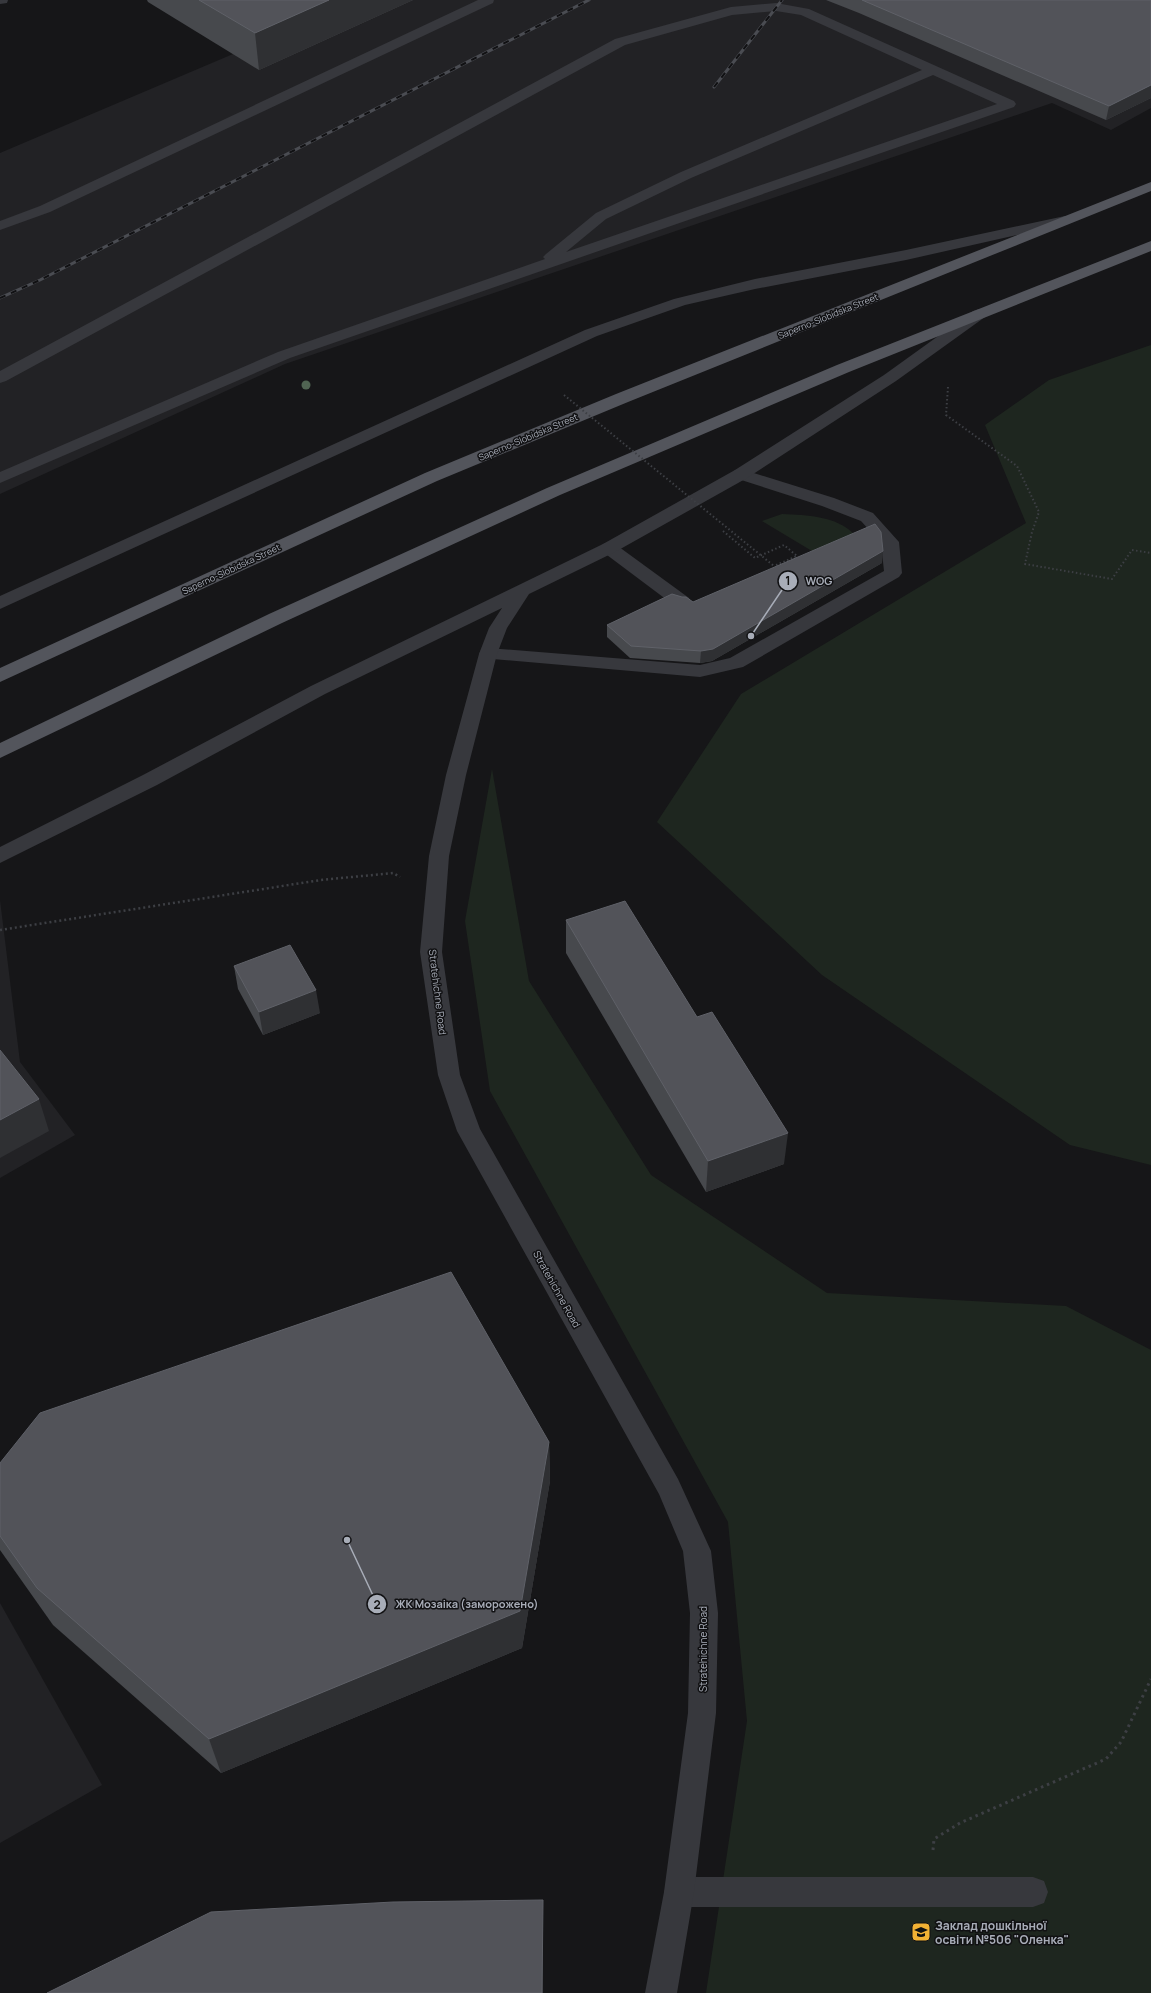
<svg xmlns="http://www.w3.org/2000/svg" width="1151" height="1993" viewBox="0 0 1151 1993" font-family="Manrope,sans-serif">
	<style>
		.built { fill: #222225 }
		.green { fill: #1e261f }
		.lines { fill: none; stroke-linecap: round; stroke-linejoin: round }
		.path-far2 { stroke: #3d3f44; stroke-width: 2; stroke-dasharray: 1.5 2.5; stroke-linecap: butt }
		.path-far1 { stroke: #3d3f44; stroke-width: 2.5; stroke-dasharray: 2 3; stroke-linecap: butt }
		.path { stroke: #3d3f44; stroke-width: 3; stroke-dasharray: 2.5 4; stroke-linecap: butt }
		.service { fill: #37383d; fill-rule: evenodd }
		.minor { fill: #37383d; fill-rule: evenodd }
		.tertiary { fill: #37383d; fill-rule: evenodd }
		.primary { fill: #53555c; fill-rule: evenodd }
		.rail-casing { stroke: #4a4c52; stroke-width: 3 }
		.rail { stroke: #111113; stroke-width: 2; stroke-dasharray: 6; stroke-linecap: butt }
		.path-bridge { stroke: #3d3f44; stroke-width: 2; stroke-dasharray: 1.5 2.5; stroke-linecap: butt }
		.tree { fill: #506452 }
		.wall { fill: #47494d }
		.shaded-wall { fill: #2f3033 }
		.building { fill: #525359; stroke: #5f6168 }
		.labels { text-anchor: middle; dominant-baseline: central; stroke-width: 3; stroke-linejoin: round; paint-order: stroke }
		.far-street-label { font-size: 9px; fill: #a8adb8; stroke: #111113 }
		.street-label { font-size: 10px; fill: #a8adb8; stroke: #111113 }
		.near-poi-label { font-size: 12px; font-weight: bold; fill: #a8adb8; stroke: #111113; text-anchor: start }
		.leader { fill: none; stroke: #a8adb8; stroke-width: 1.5 }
		.callout-dot { fill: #a8adb8; stroke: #111113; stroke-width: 1.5 }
		.mark-label { font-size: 12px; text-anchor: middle; font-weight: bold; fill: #111 }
		.callout-label { font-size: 11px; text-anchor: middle; font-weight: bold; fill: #a8adb8; stroke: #111113; stroke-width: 3; stroke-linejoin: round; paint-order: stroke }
	</style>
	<rect width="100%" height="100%" fill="#161618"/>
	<g class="built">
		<polygon points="360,0 1151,0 1151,108 1111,130 1052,103 285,364 0,494 0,153"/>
		<polygon points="0,900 20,1062 75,1135 0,1178"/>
		<polygon points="0,1603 102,1785 0,1843"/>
	</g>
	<g class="green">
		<polygon points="1151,345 1151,1165 1070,1145 822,975 657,822 741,694 1026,523 985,425 1049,380"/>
		<path d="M782,514C807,515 836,516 854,534L812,551L762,521Z"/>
		<polygon points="492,769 529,981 651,1175 827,1293 1066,1306 1151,1350 1151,1993 706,1993 747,1721 728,1522 490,1091 465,921"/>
	</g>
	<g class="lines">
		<g class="path-far2">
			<polyline points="948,387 946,415 1017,466 1039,512 1032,532 1025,564 1112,579 1132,550 1151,553"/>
			<polyline points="723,531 755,558 784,545 797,556 774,566"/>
		</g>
		<polyline class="path-far1" points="0,930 321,880 393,873 400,877"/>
		<polyline class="path" points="933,1850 934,1839 960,1823 1106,1759 1121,1742 1151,1679"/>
		<g class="service">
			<polygon points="478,0 494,0 493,3 50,212 0,230 0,221 40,206"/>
			<path d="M776,3L809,9L1014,101L1016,104L1014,107L290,358L0,483V472L278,352L545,259L543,257L546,254L596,213L681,172L922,70L801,15L776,11L732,15L625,45L6,381L0,383V371L615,39L731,7ZM933,75L997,104L566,252L606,219L691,178Z"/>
			<polygon points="741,469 834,498 873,513 899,542 902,573 899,577 743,667 700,677 481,658 479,654 481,650 488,648 700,665 730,658 884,571 881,543 861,521 822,506 735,478 732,474 735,470"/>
			<polygon points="609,542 615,544 689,598 691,602 689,606 682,608 675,606 603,552 600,548 603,544"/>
			<polygon points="679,1877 1033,1877 1044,1881 1048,1892 1044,1903 1033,1907 679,1907 668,1903 664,1892 668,1881"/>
		</g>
		<g class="minor">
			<polygon points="0,0 8,0 7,3 0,4"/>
			<polygon points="1065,216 1070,217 1072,220 1070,223 906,260 755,289 685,305 597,336 0,609 0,596 585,330 674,299 755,279 906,250"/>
		</g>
		<polygon class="tertiary" points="979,309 985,311 987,314 985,317 896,381 747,478 615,552 529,594 507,628 497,654 466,775 449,856 442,952 460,1075 480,1129 678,1479 711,1551 718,1613 716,1713 694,1892 677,1993 645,1993 664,1892 688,1713 690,1613 683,1551 659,1494 457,1131 438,1075 420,952 429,856 446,775 479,654 489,628 502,608 325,694 157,785 0,863 0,847 143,775 311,686 603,544 735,470 884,375 973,311"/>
		<g class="primary">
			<polygon points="1151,182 1151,191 628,402 437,481 0,682 0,668 425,473 616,394"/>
			<polygon points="1151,241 1151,251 849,372 560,495 282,623 0,758 0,743 269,614 547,488 837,365"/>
		</g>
		<g class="rail-casing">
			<g id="rail">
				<polyline points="714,87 782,0"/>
				<polyline points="0,298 40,280 589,0"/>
			</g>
		</g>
		<use href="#rail" class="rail"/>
		<polyline class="path-bridge" points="564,395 774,566"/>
	</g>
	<circle class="tree" cx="306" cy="385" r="4.5"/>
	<g class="wall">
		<polygon points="147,0 413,0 259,70 148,2"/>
		<polygon points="826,0 1151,0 1151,98 1106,120 859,13"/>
		<polygon points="882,563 712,661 700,663 630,658 607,637 607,625 693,602"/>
		<polygon points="566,920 784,1164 706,1192 566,953"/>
		<polygon points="234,966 320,1013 263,1035 238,989"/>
		<polygon points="549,1442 550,1481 522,1648 221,1773 53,1625 0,1550 0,1463"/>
	</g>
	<g class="shaded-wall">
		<polygon points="329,0 413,0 259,70 255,33"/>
		<polygon points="1151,85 1151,98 1106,120 1109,106"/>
		<polygon points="883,551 882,563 712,661 700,663 701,651"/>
		<polygon points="316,990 320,1013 263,1035 259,1012"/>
		<polygon points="39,1099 49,1131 0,1158 0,1120"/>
		<polygon points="788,1133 784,1164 706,1192 708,1161"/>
		<polygon points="549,1442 550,1481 522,1648 221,1773 209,1739"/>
		<polygon points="543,1900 543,1993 542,1993"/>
	</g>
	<g class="building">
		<polygon points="199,0 329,0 255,33"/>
		<polygon points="862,0 1151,0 1151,85 1109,106"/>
		<polygon points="875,524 881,532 883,551 713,649 701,651 631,646 607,625 672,594 682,597 686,597 693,602"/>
		<polygon points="625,901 697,1017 712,1012 788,1133 708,1161 566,920"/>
		<polygon points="290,945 316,990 259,1012 234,966"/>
		<polygon points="0,1050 39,1099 0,1120"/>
		<polygon points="451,1272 549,1442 520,1611 209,1739 37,1588 0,1536 0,1463 40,1413"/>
		<polygon points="543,1900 542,1993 47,1993 211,1912 393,1902"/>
	</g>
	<defs>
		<g id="school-square" transform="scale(1)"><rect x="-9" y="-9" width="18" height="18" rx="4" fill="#f2b134" stroke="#111113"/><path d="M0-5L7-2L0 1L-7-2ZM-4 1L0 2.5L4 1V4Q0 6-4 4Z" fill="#111"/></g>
	</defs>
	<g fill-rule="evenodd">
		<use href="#school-square" x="921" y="1932"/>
	</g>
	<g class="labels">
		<g class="far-street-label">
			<text transform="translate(828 316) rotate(-22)">Saperno-Slobidska Street</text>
			<text transform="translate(528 437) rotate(-23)">Saperno-Slobidska Street</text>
			<text transform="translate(231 569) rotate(-25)">Saperno-Slobidska Street</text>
		</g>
		<g class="street-label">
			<text transform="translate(438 992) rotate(83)">Stratehichne Road</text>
			<text transform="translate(557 1289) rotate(61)">Stratehichne Road</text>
			<text transform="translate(703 1649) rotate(-90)">Stratehichne Road</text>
		</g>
		<g class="near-poi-label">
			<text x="935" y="1925">Заклад дошкільної<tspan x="935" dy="14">освіти №506 "Оленка"</tspan></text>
		</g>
	</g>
	<path class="leader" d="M751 636L788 581M347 1540L377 1604"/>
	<g class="callout-dot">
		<circle cx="751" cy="636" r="4"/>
		<circle cx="347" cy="1540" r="4"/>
		<circle cx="788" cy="581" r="10"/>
		<circle cx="377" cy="1604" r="10"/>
	</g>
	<g class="mark-label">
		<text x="788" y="585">1</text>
		<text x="377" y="1609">2</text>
	</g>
	<g class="callout-label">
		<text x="819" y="585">WOG</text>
		<text x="467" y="1608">ЖК Мозаіка (заморожено)</text>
	</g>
</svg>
